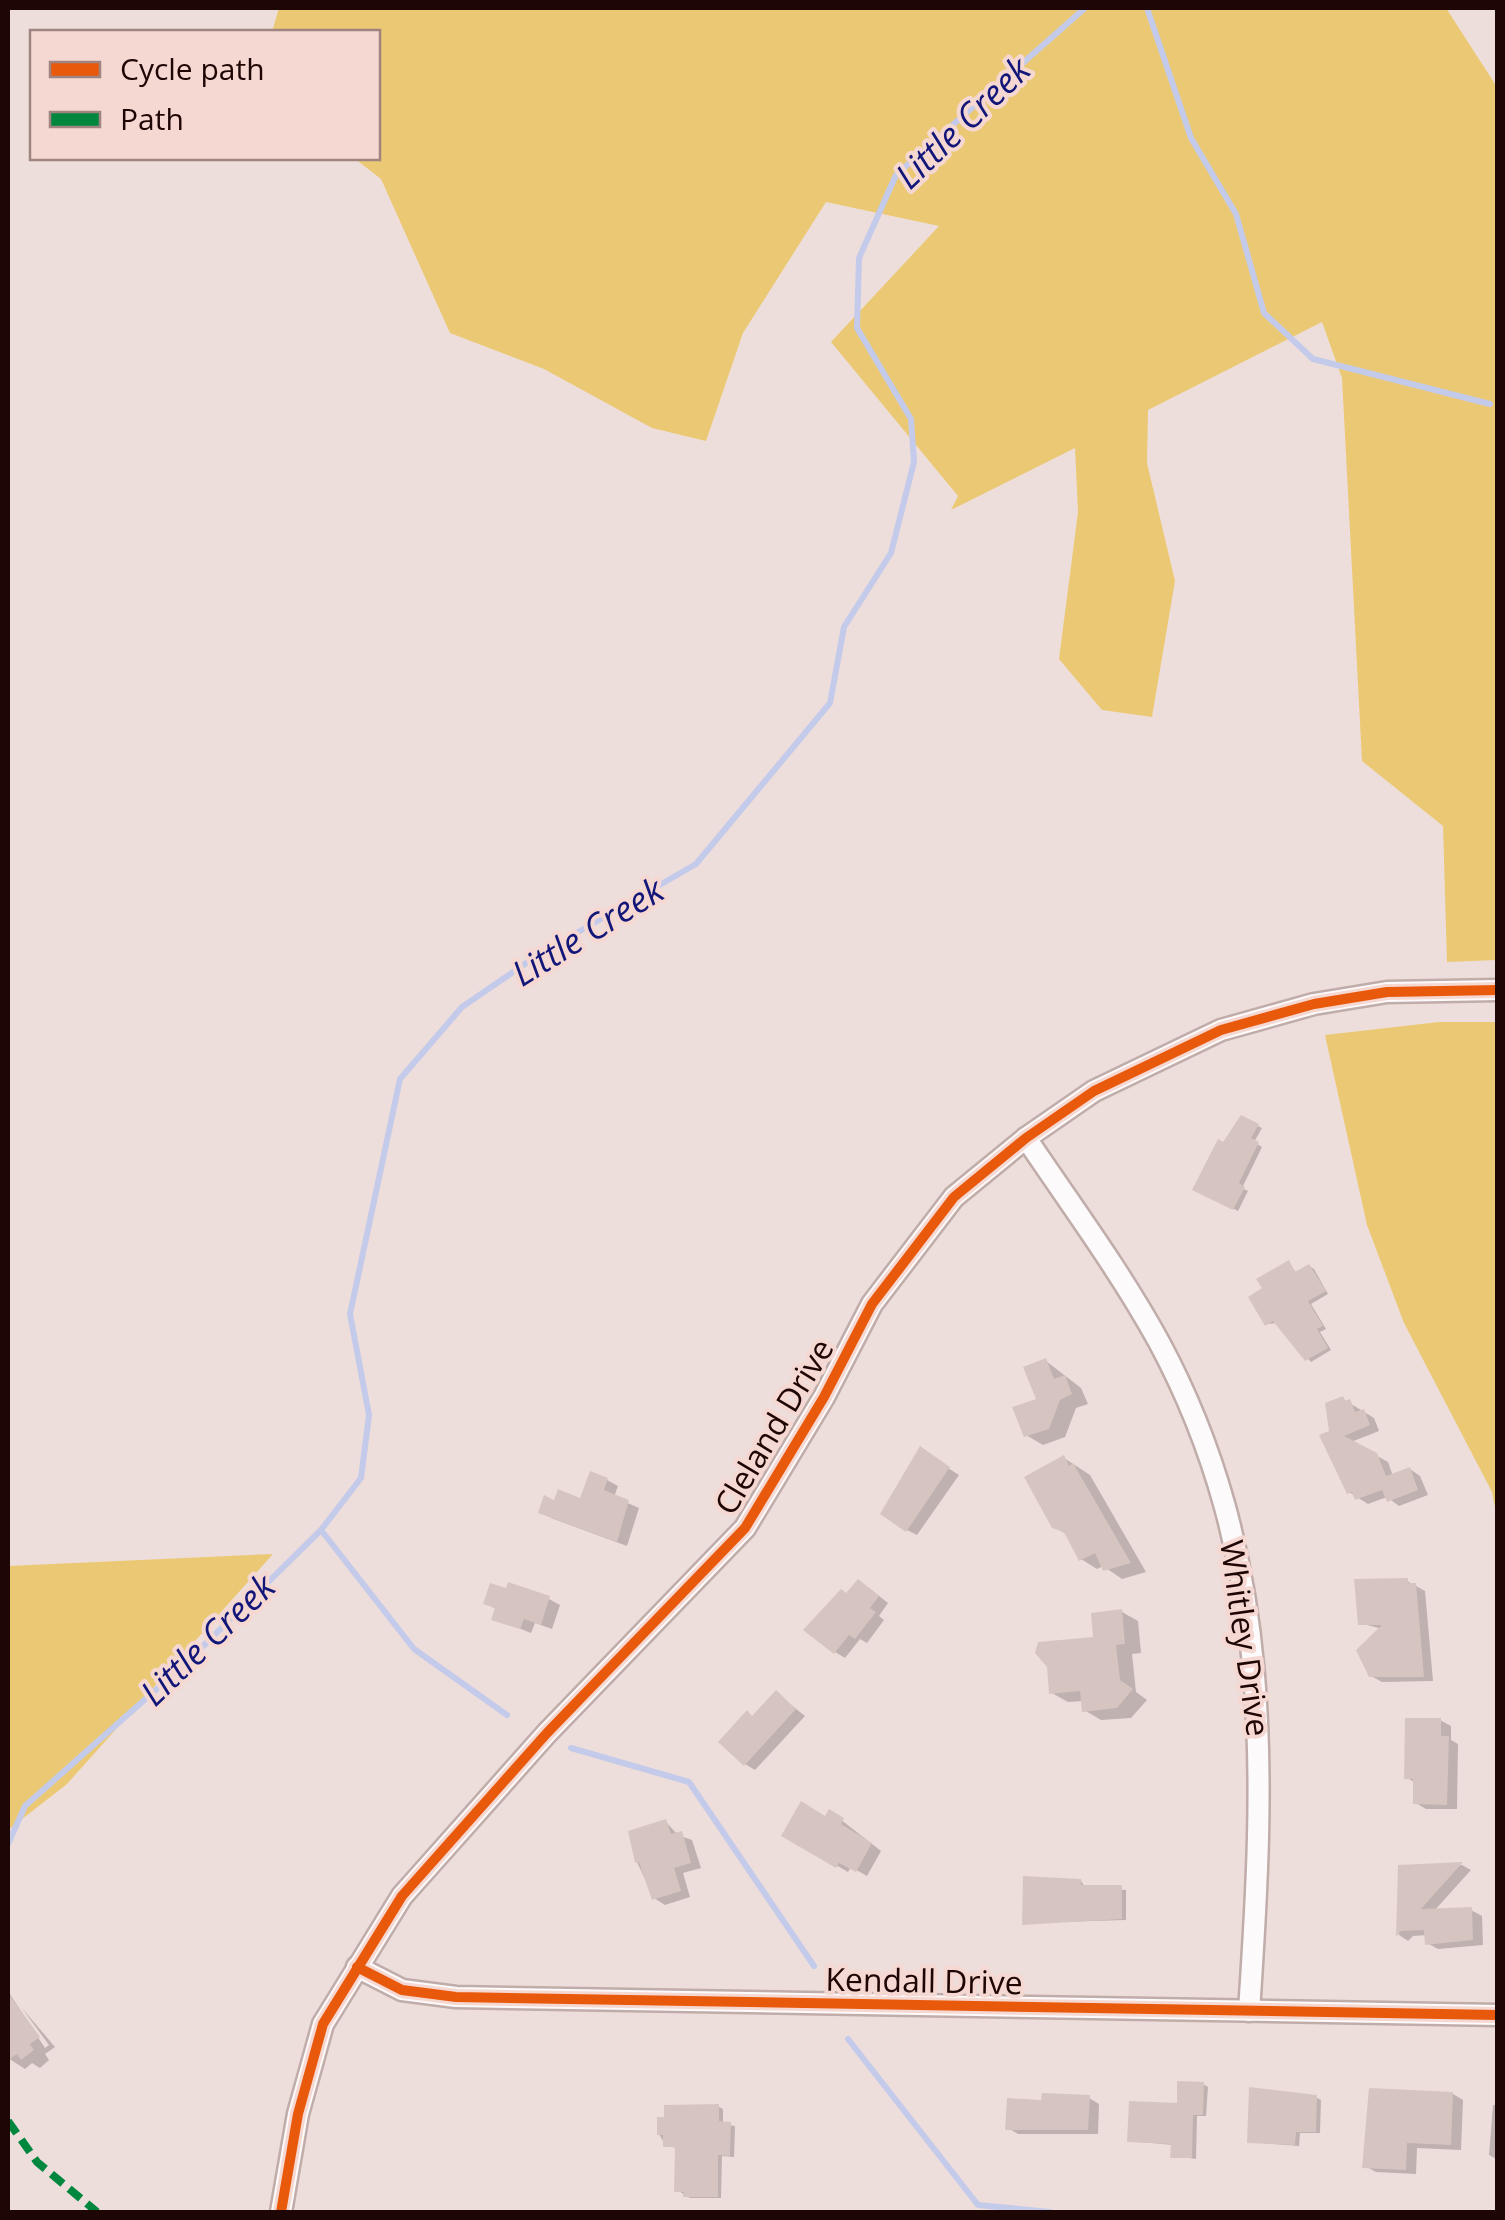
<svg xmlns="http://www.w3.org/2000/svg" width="1505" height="2220" viewBox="0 0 1505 2220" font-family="'Open Sans',sans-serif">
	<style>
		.green { fill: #ebc974 }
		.shadow { fill: #0003 }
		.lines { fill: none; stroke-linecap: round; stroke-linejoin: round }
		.stream { stroke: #c3caea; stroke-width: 6 }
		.building { fill: #d6c4c0 }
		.street-casing { stroke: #c0aca9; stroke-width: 25 }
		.street { stroke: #fcfafa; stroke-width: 20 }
		.quiet { stroke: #00873e; stroke-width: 8; stroke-dasharray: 15 8; stroke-linecap: butt }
		.cycleway-casing { stroke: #f6d8d3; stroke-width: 16 }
		.cycleway { stroke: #e8590c; stroke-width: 10 }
		.labels { text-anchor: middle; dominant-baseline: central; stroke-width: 8; stroke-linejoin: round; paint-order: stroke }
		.street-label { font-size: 32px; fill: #1e0604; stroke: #f6d8d3 }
		.water-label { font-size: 35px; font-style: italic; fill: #111678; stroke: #f6d8d3 }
	</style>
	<rect width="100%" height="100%" fill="#eededb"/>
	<g class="green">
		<polygon points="279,8 1446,8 1497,87 1497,960 1447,962 1443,826 1362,761 1342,378 1322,322 1148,410 1147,463 1175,581 1152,717 1102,710 1059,659 1078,512 1075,448 951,510 958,496 831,342 939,226 826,202 743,333 706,441 652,428 544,369 450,333 381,179 354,158 378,158 378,32 272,32"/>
		<polygon points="1439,1022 1497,1022 1497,1518 1492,1492 1404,1323 1367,1225 1325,1035"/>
		<polygon points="273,1554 67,1784 8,1830 8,1566"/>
	</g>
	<g class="shadow">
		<polygon points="1242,1118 1262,1128 1254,1142 1262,1147 1242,1188 1248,1191 1238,1211 1196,1189"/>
		<polygon points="1289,1263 1297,1274 1309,1266 1314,1269 1328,1294 1311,1304 1326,1329 1320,1332 1331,1350 1311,1362 1277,1323 1266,1324 1265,1289"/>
		<polygon points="1046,1361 1081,1388 1088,1404 1076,1408 1065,1437 1043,1445 1026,1435 1039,1400"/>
		<polygon points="1343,1399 1374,1418 1379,1431 1351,1442 1388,1462 1393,1476 1410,1469 1420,1476 1428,1495 1399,1506 1387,1497 1368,1504 1349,1492 1322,1436 1332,1432"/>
		<polygon points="920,1450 959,1475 917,1535 907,1530 907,1480 902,1477"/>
		<polygon points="1064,1458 1090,1475 1146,1572 1122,1579 1103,1566 1097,1569 1081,1559 1068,1535 1054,1527"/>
		<polygon points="607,1480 618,1486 614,1497 639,1508 627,1546 551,1518 556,1503 581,1501"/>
		<polygon points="1407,1581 1425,1591 1433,1681 1382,1682 1371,1676 1358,1651 1382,1629 1360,1623"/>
		<polygon points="869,1588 888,1603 879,1616 884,1620 867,1643 860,1639 845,1658 835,1652 848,1596"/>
		<polygon points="549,1599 560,1605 552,1629 535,1623 531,1633 494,1618 497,1610 486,1603"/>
		<polygon points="1122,1612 1138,1621 1141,1653 1132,1654 1136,1692 1147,1700 1131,1718 1101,1720 1084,1710 1083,1701 1068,1702 1052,1693 1049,1666 1096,1640"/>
		<polygon points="776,1693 805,1716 755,1770 745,1764"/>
		<polygon points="1440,1720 1451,1726 1451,1740 1458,1744 1457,1809 1426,1809 1416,1803 1416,1783 1407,1778"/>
		<polygon points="826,1819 840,1819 881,1851 867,1876 851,1867 848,1872 784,1835"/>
		<polygon points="666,1822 678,1835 692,1840 701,1868 683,1873 690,1897 665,1905 654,1898 637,1862"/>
		<polygon points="1462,1865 1471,1870 1434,1911 1471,1910 1482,1916 1483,1945 1438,1949 1427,1943 1427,1935 1413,1936 1408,1941 1399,1935 1400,1867"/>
		<polygon points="1081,1881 1085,1887 1126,1890 1126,1920 1025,1923"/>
		<polygon points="8,1991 45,2048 49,2045 21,2007 55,2047 45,2054 49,2060 40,2068 32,2063 25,2069 8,2058"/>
		<polygon points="1203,2084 1208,2087 1206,2116 1197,2116 1196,2159 1173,2156 1173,2145 1130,2141"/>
		<polygon points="1453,2094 1463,2100 1461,2150 1417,2148 1416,2174 1376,2172 1365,2166"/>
		<polygon points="1089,2098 1099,2104 1098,2134 1018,2134 1008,2128 1044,2102"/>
		<polygon points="1317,2098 1321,2100 1320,2133 1300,2133 1299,2146 1250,2142"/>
		<polygon points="1493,2105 1498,2105 1498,2160 1489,2155"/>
		<polygon points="719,2107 723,2109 723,2124 735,2126 734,2157 722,2156 721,2198 690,2198 677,2190 677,2148 666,2146 659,2134"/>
	</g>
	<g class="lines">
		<g class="stream">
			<polyline points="1147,8 1191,138 1236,214 1264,313 1313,359 1490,404"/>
			<polyline points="321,1530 414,1649 507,1715"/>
			<polyline points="571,1748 689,1782 814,1966"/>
			<polyline points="8,1844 25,1806 187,1662 321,1530 361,1478 369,1415 350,1314 400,1079 462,1007 535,957 696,864 830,703 844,627 891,553 914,462 911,419 857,328 859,258 896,175 1085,8"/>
			<polyline points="848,2039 978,2205 1050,2212"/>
		</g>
	</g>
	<g class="building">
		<polygon points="1241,1115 1259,1124 1251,1138 1259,1142 1239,1183 1245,1187 1233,1210 1192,1190 1218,1139 1223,1142"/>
		<polygon points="1289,1260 1295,1272 1309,1264 1326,1291 1308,1301 1323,1326 1317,1329 1328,1348 1305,1361 1273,1321 1265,1326 1248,1297 1262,1288 1256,1279"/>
		<polygon points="1046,1358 1054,1379 1065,1375 1072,1394 1060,1400 1049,1429 1024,1437 1012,1407 1036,1399 1023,1367"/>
		<polygon points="1343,1396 1345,1401 1350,1399 1355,1412 1364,1409 1370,1425 1344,1436 1377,1453 1386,1476 1410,1467 1418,1490 1387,1502 1382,1490 1355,1500 1352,1492 1347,1494 1319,1435 1329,1431 1325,1403"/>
		<polygon points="920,1446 950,1467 906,1532 880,1514"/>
		<polygon points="1064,1455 1069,1466 1073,1463 1131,1563 1103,1571 1095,1553 1079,1561 1064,1532 1052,1528 1024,1477"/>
		<polygon points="590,1471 608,1478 604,1490 629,1500 617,1542 538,1513 544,1495 554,1500 558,1489 580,1498"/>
		<polygon points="1408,1578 1408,1583 1416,1583 1424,1677 1369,1677 1356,1650 1382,1625 1358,1625 1354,1579"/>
		<polygon points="858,1579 879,1596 870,1608 876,1612 855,1639 849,1635 834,1654 803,1630 841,1589 846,1593"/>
		<polygon points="508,1582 550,1596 541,1625 524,1619 520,1629 491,1620 495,1608 483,1604 490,1583 506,1588"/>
		<polygon points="1122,1609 1125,1644 1116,1645 1120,1680 1133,1689 1117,1708 1082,1712 1080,1691 1049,1694 1047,1667 1035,1653 1038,1642 1093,1637 1091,1613"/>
		<polygon points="776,1690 796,1709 744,1766 718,1742 747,1710 752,1716"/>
		<polygon points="1405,1718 1441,1718 1441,1736 1449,1736 1447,1805 1413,1804 1413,1779 1404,1779"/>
		<polygon points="801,1801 825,1816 829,1809 844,1818 841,1824 872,1843 856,1872 839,1863 836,1868 781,1836"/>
		<polygon points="666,1819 671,1834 682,1831 691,1863 674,1868 681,1891 652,1900 639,1862 635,1863 628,1831"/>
		<polygon points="1463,1862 1421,1909 1472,1907 1473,1940 1425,1945 1424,1930 1401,1931 1396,1937 1398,1865"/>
		<polygon points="1023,1876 1081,1879 1081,1885 1122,1885 1122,1919 1022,1925"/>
		<polygon points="8,1993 40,2037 30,2044 34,2050 21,2060 17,2054 8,2060"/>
		<polygon points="1177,2081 1204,2082 1203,2115 1193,2115 1192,2158 1170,2158 1171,2144 1127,2142 1129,2101 1177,2103"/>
		<polygon points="1249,2087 1317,2095 1316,2132 1296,2132 1295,2145 1247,2143"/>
		<polygon points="1369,2088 1453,2092 1451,2145 1407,2143 1406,2170 1362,2168"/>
		<polygon points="1042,2093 1090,2095 1088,2130 1005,2130 1007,2098 1041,2100"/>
		<polygon points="719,2104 719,2121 731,2122 730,2156 718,2155 718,2197 683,2197 684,2192 674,2192 675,2147 663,2147 663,2135 657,2135 657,2117 664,2117 664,2105"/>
	</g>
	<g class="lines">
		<g class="street-casing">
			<g id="street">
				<path d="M1026,1138C1071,1205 1120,1271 1159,1342C1275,1558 1265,1775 1249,2011"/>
				<polyline points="357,1967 402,1990 456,1997 1498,2015"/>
				<polyline points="281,2212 298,2114 323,2024 402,1896 547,1733 745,1528 824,1397 872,1304 954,1197 1026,1138 1094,1091 1221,1030 1314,1004 1387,992 1498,990"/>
			</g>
		</g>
		<use href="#street" class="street"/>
		<polyline class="quiet" points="8,2121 37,2162 97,2212"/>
		<g class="cycleway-casing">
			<g id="cycleway">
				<polyline points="357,1967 402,1990 456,1997 1498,2015"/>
				<polyline points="281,2212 298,2114 323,2024 402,1896 547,1733 745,1528 824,1397 872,1304 954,1197 1026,1138 1094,1091 1221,1030 1314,1004 1387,992 1498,990"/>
			</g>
		</g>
		<use href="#cycleway" class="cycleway"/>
	</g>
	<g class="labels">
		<g class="street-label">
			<text transform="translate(773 1426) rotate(-59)">Cleland Drive</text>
			<text transform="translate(1246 1638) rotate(82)">Whitley Drive</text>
			<text transform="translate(924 1980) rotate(1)">Kendall Drive</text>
		</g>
		<g class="water-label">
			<text transform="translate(962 122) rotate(-44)">Little Creek</text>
			<text transform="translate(587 931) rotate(-32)">Little Creek</text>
			<text transform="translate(207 1639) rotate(-44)">Little Creek</text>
		</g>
	</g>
	<rect width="1505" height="2220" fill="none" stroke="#1e0604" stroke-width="20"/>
	<rect x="30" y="30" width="350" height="130" fill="#f6d8d3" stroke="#a08480" stroke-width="2.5"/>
	<rect x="50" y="62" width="50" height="15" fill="#e8590c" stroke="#a08480" stroke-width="2.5"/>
	<text x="120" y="80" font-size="30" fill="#1e0604">Cycle path</text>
	<rect x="50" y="112" width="50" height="15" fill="#00873e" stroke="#a08480" stroke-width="2.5"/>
	<text x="120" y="130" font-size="30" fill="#1e0604">Path</text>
</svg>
